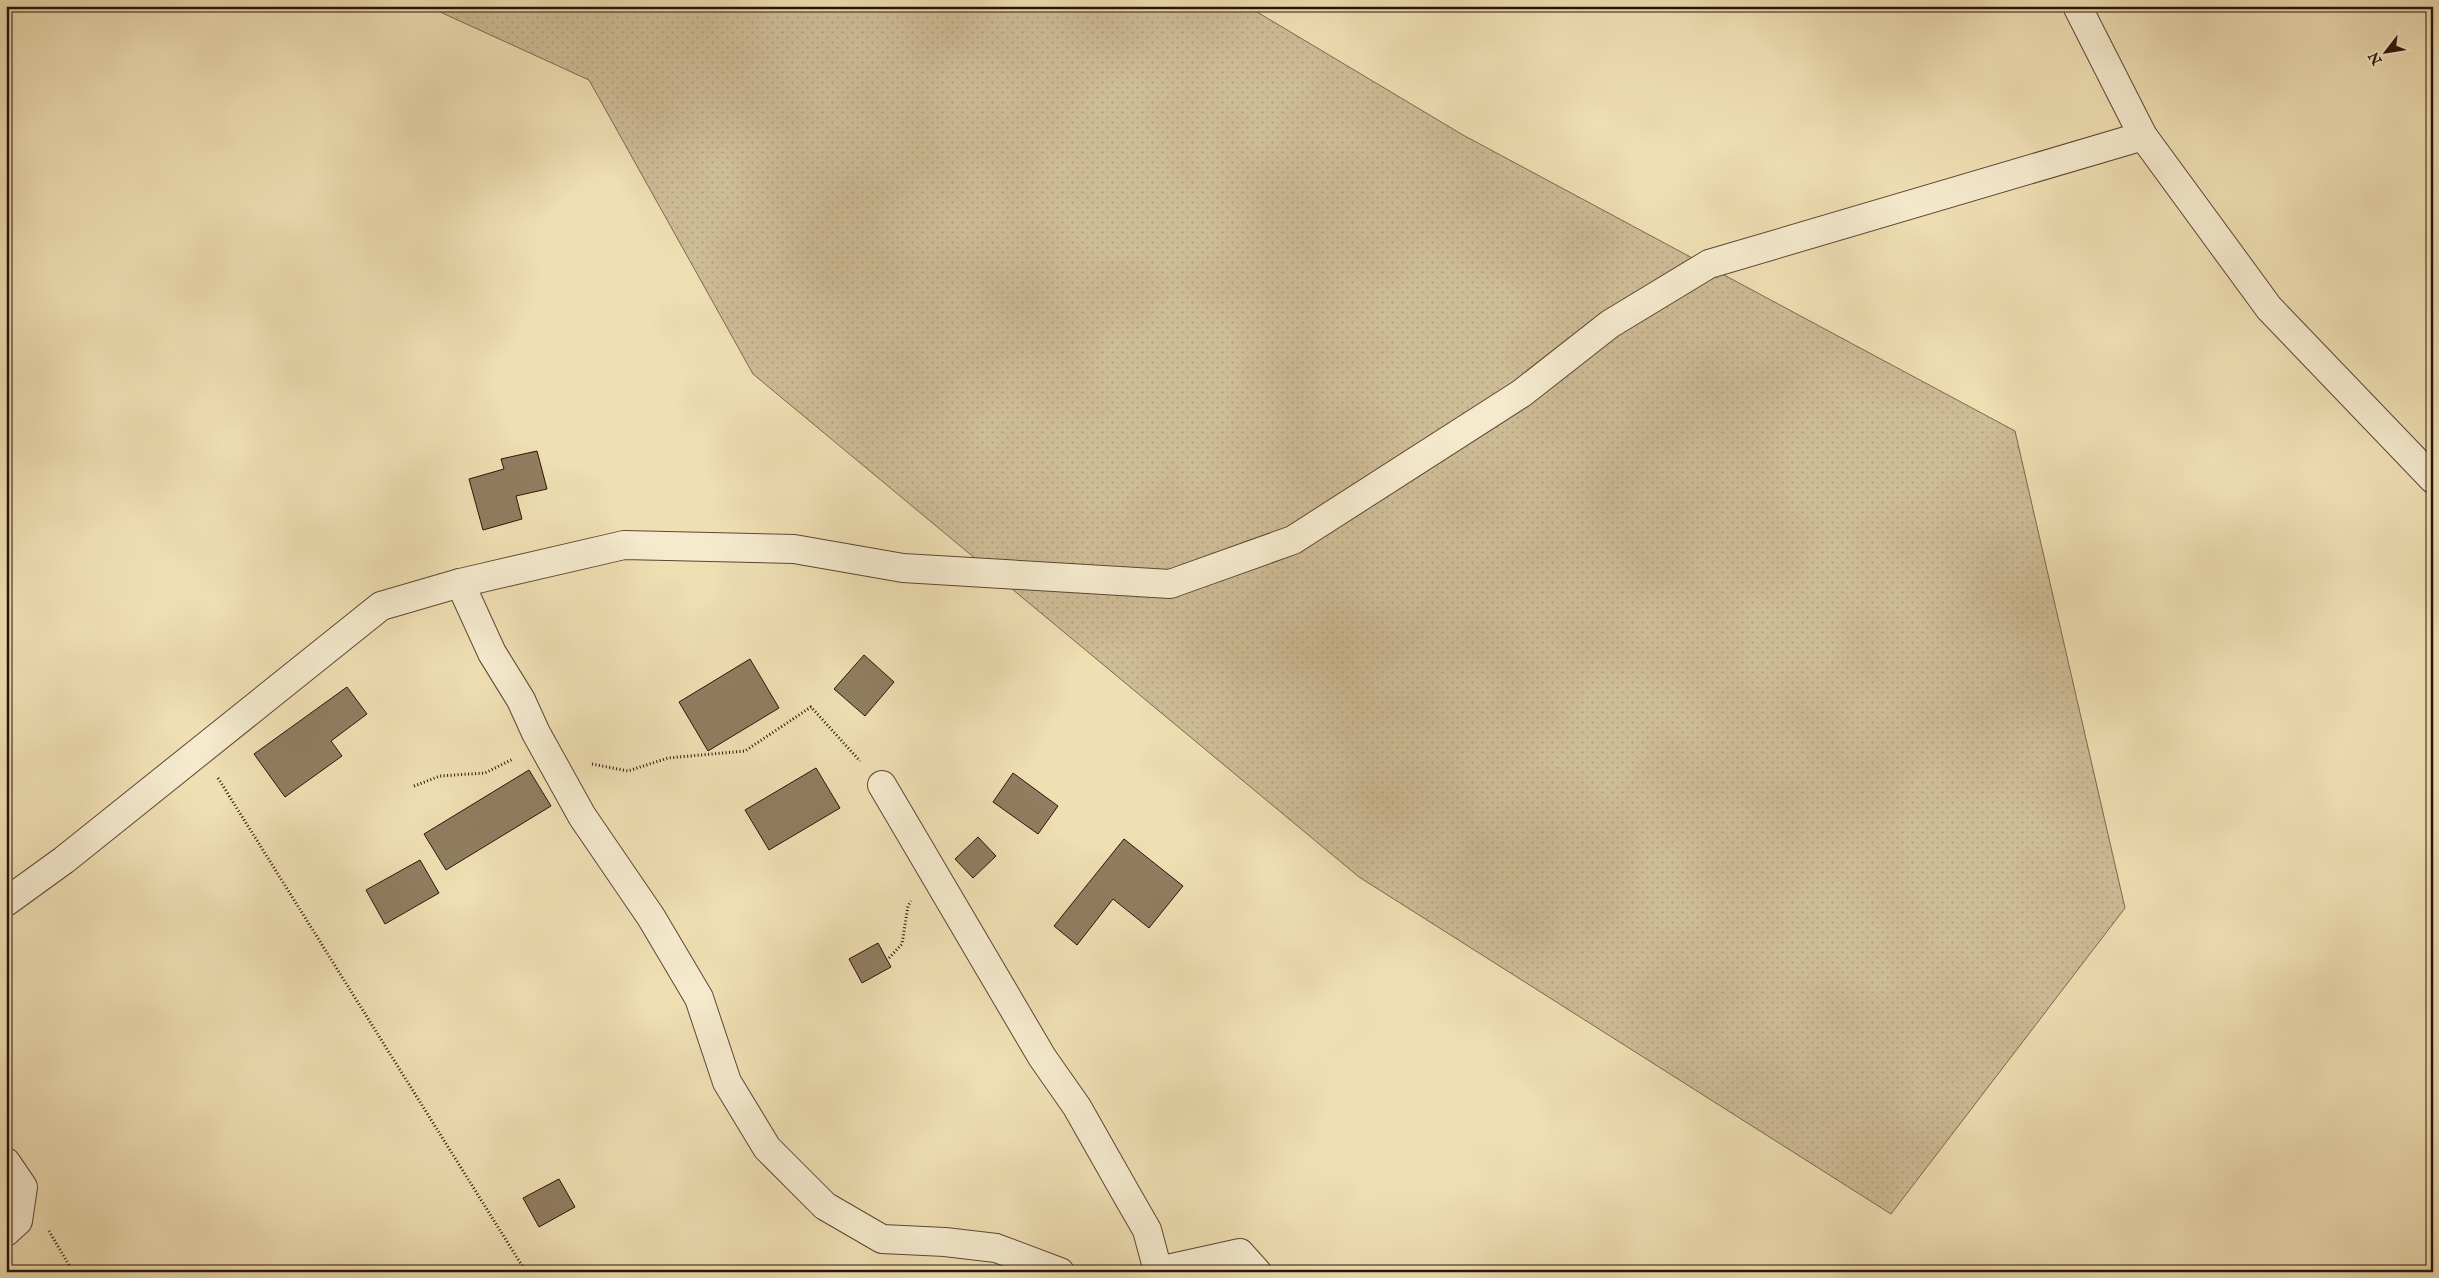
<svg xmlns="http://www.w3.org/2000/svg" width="2439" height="1278" viewBox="0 0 2439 1278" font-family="'IM FELL English',serif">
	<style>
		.grass { fill: url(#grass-dots); stroke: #7c684f }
		.building { fill: #917d61; stroke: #2b1308 }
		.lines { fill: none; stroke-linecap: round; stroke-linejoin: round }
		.minor-casing { stroke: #5c4633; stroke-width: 30 }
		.path { stroke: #2b1308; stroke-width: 3; stroke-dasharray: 1 2.5; stroke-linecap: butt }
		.minor { stroke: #f5eace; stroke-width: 28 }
	</style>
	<defs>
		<pattern id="grass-dots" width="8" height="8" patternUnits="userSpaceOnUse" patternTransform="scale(1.25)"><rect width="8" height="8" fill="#cebc96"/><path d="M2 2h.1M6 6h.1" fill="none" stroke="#b1a180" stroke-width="1.8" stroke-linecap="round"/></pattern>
	</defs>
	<rect width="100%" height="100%" fill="#efdfb3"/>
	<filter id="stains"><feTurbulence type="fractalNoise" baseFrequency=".004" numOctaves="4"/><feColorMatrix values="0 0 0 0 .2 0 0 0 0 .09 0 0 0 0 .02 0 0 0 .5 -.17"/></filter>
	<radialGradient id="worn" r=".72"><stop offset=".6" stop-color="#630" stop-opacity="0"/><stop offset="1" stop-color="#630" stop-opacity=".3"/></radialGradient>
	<polygon class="grass" points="427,6 1247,6 1463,135 2015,431 2125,908 1891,1214 1359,877 753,374 589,80"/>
	<g class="building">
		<polygon points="537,451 547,489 516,496 522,519 483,530 469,479 504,469 501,459"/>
		<polygon points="864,655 894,682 865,716 834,689"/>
		<polygon points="750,659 779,708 708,751 679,702"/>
		<polygon points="347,687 367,714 331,741 342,756 285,797 254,754"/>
		<polygon points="816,768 840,808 769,850 745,810"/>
		<polygon points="529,770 551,806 446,870 424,834"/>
		<polygon points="1013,773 1058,806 1038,834 993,802"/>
		<polygon points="978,837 996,856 973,878 955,859"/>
		<polygon points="1124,839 1183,886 1149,928 1113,899 1077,945 1054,926"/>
		<polygon points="420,860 439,893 385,924 366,890"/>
		<polygon points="878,943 891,967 862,983 849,959"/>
		<polygon points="559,1179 575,1207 539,1227 523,1198"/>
		<polygon points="721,1267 723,1272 712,1272"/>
	</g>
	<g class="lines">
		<g class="minor-casing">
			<g id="minor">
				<polyline points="2077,6 2143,136 2269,308 2433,479"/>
				<polyline points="460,583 492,653 521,700 536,733 582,816 651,917 699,998 727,1082 767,1148 825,1206 882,1239 945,1242 996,1248 1060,1272"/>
				<polyline points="882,785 1042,1057 1077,1107 1124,1190 1147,1230 1158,1271"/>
				<polyline points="6,902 64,860 381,606 460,583 624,545 794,549 903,568 1170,584 1293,540 1522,393 1610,324 1709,264 2143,136"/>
				<polyline points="6,1162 23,1187 18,1221 6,1232"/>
				<polyline points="1154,1272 1240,1253 1257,1272"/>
			</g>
		</g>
		<g class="path">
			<polyline points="592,764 628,771 668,758 745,751 811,707 860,761"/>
			<polyline points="218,778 526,1272"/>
			<polyline points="414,786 440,776 485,773 513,759"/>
			<polyline points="889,958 902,944 908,906 911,901"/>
			<polyline points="49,1231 73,1272"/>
		</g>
		<use href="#minor" class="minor"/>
	</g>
	<rect width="2439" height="1278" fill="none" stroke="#efdfb3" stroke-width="25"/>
	<rect x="8" y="8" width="2424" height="1263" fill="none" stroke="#2b1308" stroke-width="2.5"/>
	<rect x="12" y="12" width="2414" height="1253" fill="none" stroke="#2b1308"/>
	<g transform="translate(2386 52) rotate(239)" stroke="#f5eace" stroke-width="4" paint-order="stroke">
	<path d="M0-4L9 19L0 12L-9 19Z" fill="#2b1308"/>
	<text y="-8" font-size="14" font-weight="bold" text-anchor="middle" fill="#2b1308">N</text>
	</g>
	<rect width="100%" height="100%" filter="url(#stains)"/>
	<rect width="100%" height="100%" fill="url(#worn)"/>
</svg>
